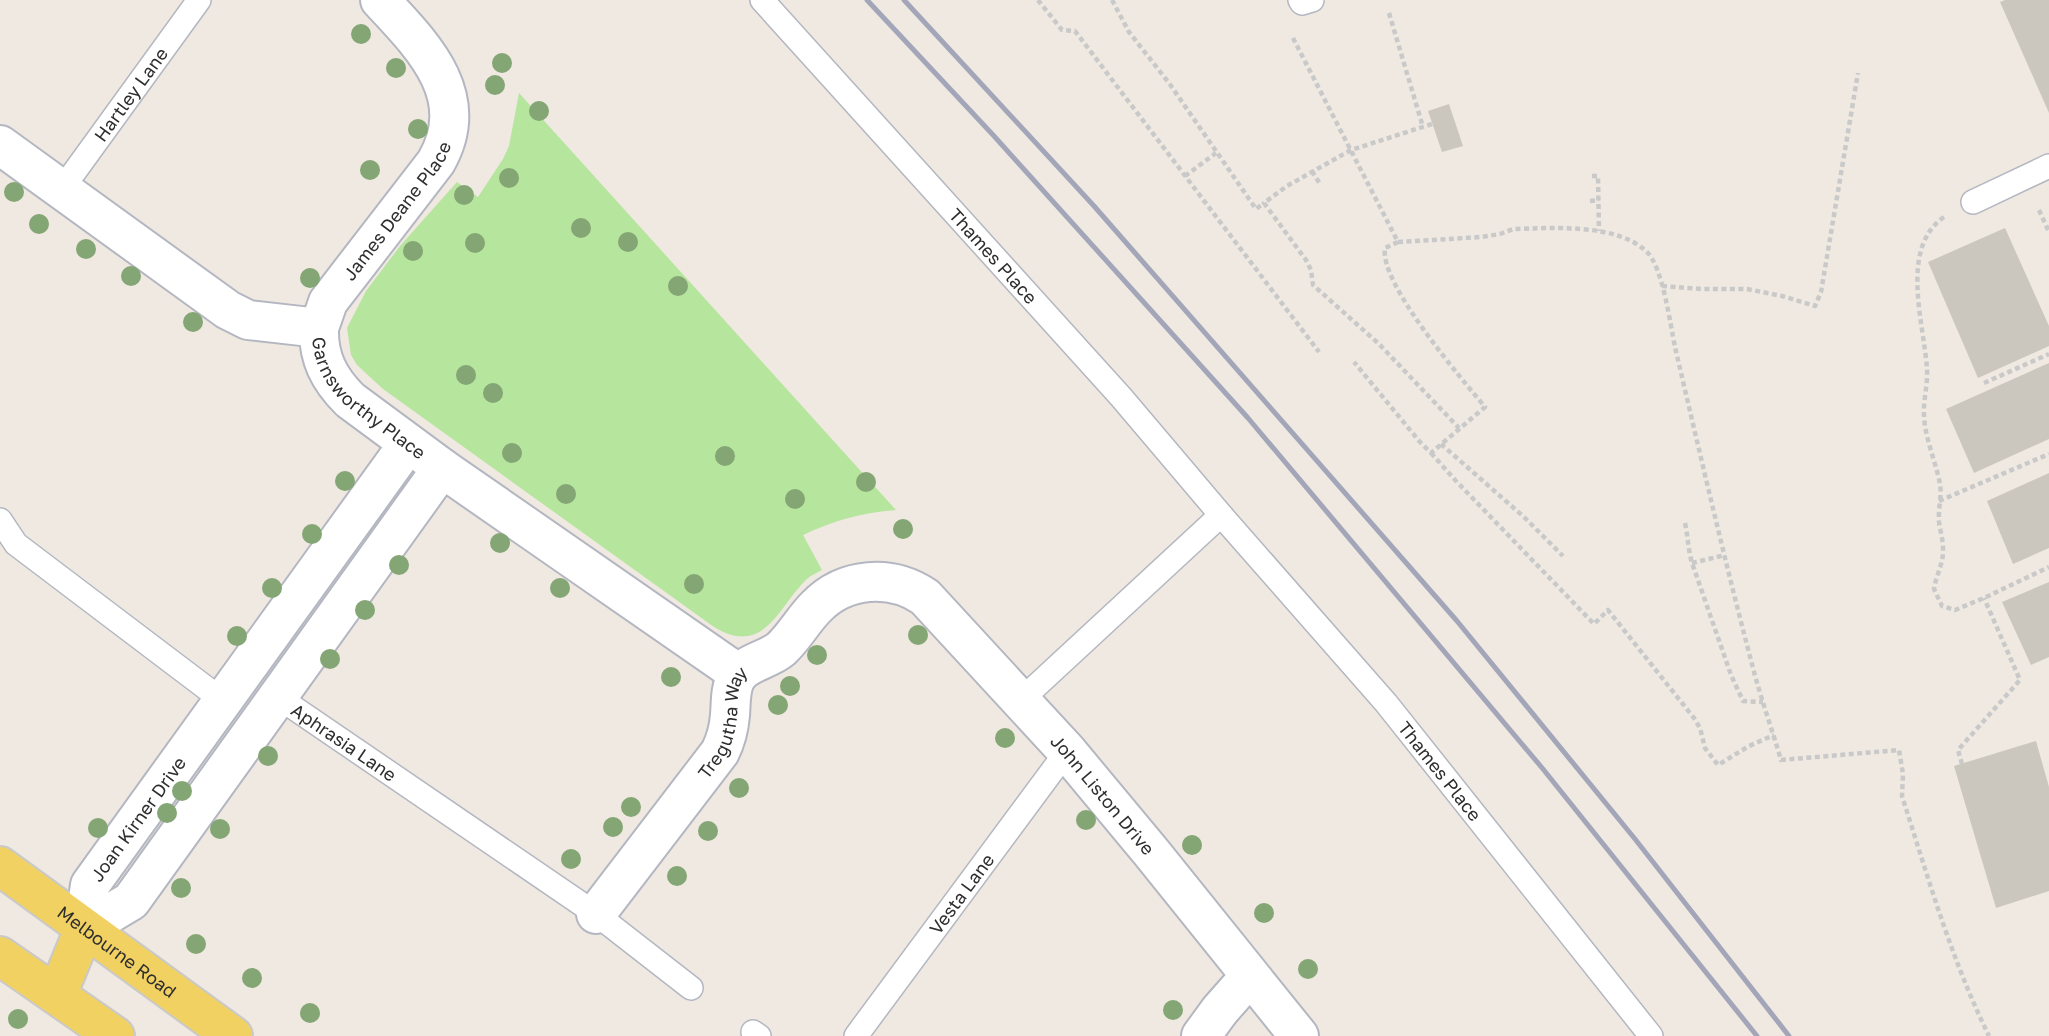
<svg xmlns="http://www.w3.org/2000/svg" width="2049" height="1036" viewBox="0 0 2049 1036" font-family="'Golos Text',sans-serif">
	<style>
		.green { fill: #b6e59e }
		.building { fill: #cbc7bf }
		.lines { fill: none; stroke-linecap: round; stroke-linejoin: round }
		.lane-casing { stroke: #b4b7c1; stroke-width: 26 }
		.street-casing { stroke: #b4b7c1; stroke-width: 42 }
		.primary-casing { stroke: #c9c9c9; stroke-width: 42 }
		.path { stroke: #c9c9c9; stroke-width: 4.5; stroke-dasharray: 5 3.5; stroke-linecap: butt }
		.lane { stroke: #fff; stroke-width: 23 }
		.street { stroke: #fff; stroke-width: 38 }
		.primary { stroke: #f2d163; stroke-width: 38 }
		.rail { stroke: #a3a6b8; stroke-width: 5 }
		.tree { fill: #84a574 }
		.labels { text-anchor: middle; dominant-baseline: central; stroke-width: 5; stroke-linejoin: round; paint-order: stroke }
		.street-label { font-size: 18px; fill: #2e2e2e; stroke: #fff }
	</style>
	<rect width="100%" height="100%" fill="#efe9e1"/>
	<path class="green" d="M519,93L896,510C861,513 835,520 803,535L822,570C817,573 811,575 807,579C779,605 765,658 714,627L383,389L357,365L351,355L347,328L366,291L400,246L457,182L478,197L503,159L509,146Z"/>
	<g class="building">
		<polygon points="2005,0 2049,0 2049,113 2000,2"/>
		<polygon points="1449,104 1463,146 1442,152 1428,111"/>
		<polygon points="2005,228 2049,326 2049,346 1978,378 1928,262"/>
		<polygon points="2049,363 2049,439 1974,473 1946,409"/>
		<polygon points="2049,473 2049,548 2013,564 1987,501"/>
		<polygon points="2049,582 2049,657 2031,665 2002,602"/>
		<polygon points="2036,741 2049,787 2049,891 1996,908 1954,766"/>
	</g>
	<g class="lines">
		<g class="lane-casing">
			<g id="lane">
				<path id="s1" d="M762,0L1121,397L1221,515L1386,703L1651,1036"/>
				<polyline points="1300,0 1302,3 1312,0"/>
				<path id="s2" d="M62,189L199,0"/>
				<polyline points="1973,202 2049,166"/>
				<polyline points="0,520 16,544 222,700"/>
				<path id="s3" d="M278,697L596,914L691,988"/>
				<polyline points="1021,700 1221,515"/>
				<polyline points="753,1032 759,1036"/>
				<path id="s4" d="M856,1036L1067,751"/>
			</g>
		</g>
		<g class="street-casing">
			<g id="street">
				<path id="s5" d="M0,145L228,310L248,320L319,328C318,358 329,379 350,400L442,468L739,674"/>
				<path id="s6" d="M319,328L328,302L436,162C474,96 423,46 380,0"/>
				<path id="s7" d="M596,914L720,752C726,740 729,728 730,715C731,703 730,689 736,678C744,663 768,660 781,649C795,636 803,620 816,607C845,577 891,574 925,597L1067,751L1151,852L1299,1036"/>
				<path id="s8" d="M84,929L90,885L408,444"/>
				<polyline points="84,929 131,901 442,468"/>
				<polyline points="1201,1036 1220,1010 1250,976"/>
			</g>
		</g>
		<g class="primary-casing">
			<g id="primary">
				<path id="s9" d="M0,866L233,1036"/>
				<polyline points="0,956 115,1036"/>
				<polyline points="57,995 84,929"/>
			</g>
		</g>
		<g class="path">
			<polyline points="1038,0 1062,30 1075,31 1319,352"/>
			<polyline points="1112,0 1129,32 1169,83 1256,209 1264,203"/>
			<polyline points="1389,13 1423,127"/>
			<path d="M1293,38L1398,242L1385,248C1379,283 1461,378 1485,407L1431,453L1420,442L1354,362"/>
			<polyline points="1432,124 1351,150 1287,186 1264,203 1306,260 1311,270 1313,285 1379,344 1459,428"/>
			<polyline points="1312,171 1320,184"/>
			<polyline points="1185,176 1216,153"/>
			<polyline points="1592,176 1598,176 1599,231"/>
			<polyline points="1590,201 1599,200"/>
			<polyline points="2039,210 2049,232"/>
			<path d="M1944,217C1899,248 1924,323 1927,369C1928,385 1923,400 1924,416C1925,439 1936,462 1940,484C1942,496 1938,509 1939,522C1940,530 1943,539 1943,548C1944,563 1936,575 1934,589L1942,606L1955,610L1984,598L2049,567"/>
			<path d="M1398,242L1481,237L1500,234L1513,229C1553,228 1615,223 1646,251C1663,266 1670,324 1675,347C1700,454 1725,562 1753,668C1761,699 1772,729 1781,760L1899,750L1903,774L1902,796C1928,877 1951,959 1989,1036"/>
			<polyline points="1662,286 1702,289 1747,289 1782,296 1815,306 1821,292 1858,73"/>
			<polyline points="1984,383 2049,354"/>
			<polyline points="1441,444 1524,517 1563,556"/>
			<polyline points="1431,453 1456,481 1594,624 1608,610 1694,718 1700,728 1705,748 1718,765 1749,746 1774,735"/>
			<polyline points="1939,501 2049,454"/>
			<path d="M1685,523C1688,537 1688,549 1692,563L1731,675L1743,701L1763,702"/>
			<polyline points="1692,563 1725,555"/>
			<polyline points="1962,764 1958,750 2020,680 1984,598"/>
		</g>
		<use href="#lane" class="lane"/>
		<use href="#street" class="street"/>
		<use href="#primary" class="primary"/>
		<g class="rail">
			<polyline points="867,0 994,136 1248,418 1543,769 1757,1036"/>
			<polyline points="904,0 1094,206 1457,621 1635,839 1789,1036"/>
		</g>
	</g>
	<g class="tree">
		<circle cx="361" cy="34" r="10"/>
		<circle cx="502" cy="63" r="10"/>
		<circle cx="396" cy="68" r="10"/>
		<circle cx="495" cy="85" r="10"/>
		<circle cx="539" cy="111" r="10"/>
		<circle cx="418" cy="129" r="10"/>
		<circle cx="370" cy="170" r="10"/>
		<circle cx="509" cy="178" r="10"/>
		<circle cx="14" cy="192" r="10"/>
		<circle cx="464" cy="195" r="10"/>
		<circle cx="39" cy="224" r="10"/>
		<circle cx="581" cy="228" r="10"/>
		<circle cx="628" cy="242" r="10"/>
		<circle cx="475" cy="243" r="10"/>
		<circle cx="86" cy="249" r="10"/>
		<circle cx="413" cy="251" r="10"/>
		<circle cx="131" cy="276" r="10"/>
		<circle cx="310" cy="278" r="10"/>
		<circle cx="678" cy="286" r="10"/>
		<circle cx="193" cy="322" r="10"/>
		<circle cx="466" cy="375" r="10"/>
		<circle cx="493" cy="393" r="10"/>
		<circle cx="512" cy="453" r="10"/>
		<circle cx="725" cy="456" r="10"/>
		<circle cx="345" cy="481" r="10"/>
		<circle cx="866" cy="482" r="10"/>
		<circle cx="566" cy="494" r="10"/>
		<circle cx="795" cy="499" r="10"/>
		<circle cx="903" cy="529" r="10"/>
		<circle cx="312" cy="534" r="10"/>
		<circle cx="500" cy="543" r="10"/>
		<circle cx="399" cy="565" r="10"/>
		<circle cx="694" cy="584" r="10"/>
		<circle cx="272" cy="588" r="10"/>
		<circle cx="560" cy="588" r="10"/>
		<circle cx="365" cy="610" r="10"/>
		<circle cx="918" cy="635" r="10"/>
		<circle cx="237" cy="636" r="10"/>
		<circle cx="817" cy="655" r="10"/>
		<circle cx="330" cy="659" r="10"/>
		<circle cx="671" cy="677" r="10"/>
		<circle cx="790" cy="686" r="10"/>
		<circle cx="778" cy="705" r="10"/>
		<circle cx="1005" cy="738" r="10"/>
		<circle cx="268" cy="756" r="10"/>
		<circle cx="739" cy="788" r="10"/>
		<circle cx="182" cy="791" r="10"/>
		<circle cx="631" cy="807" r="10"/>
		<circle cx="167" cy="813" r="10"/>
		<circle cx="1086" cy="820" r="10"/>
		<circle cx="613" cy="827" r="10"/>
		<circle cx="98" cy="828" r="10"/>
		<circle cx="220" cy="829" r="10"/>
		<circle cx="708" cy="831" r="10"/>
		<circle cx="1192" cy="845" r="10"/>
		<circle cx="571" cy="859" r="10"/>
		<circle cx="677" cy="876" r="10"/>
		<circle cx="181" cy="888" r="10"/>
		<circle cx="1264" cy="913" r="10"/>
		<circle cx="196" cy="944" r="10"/>
		<circle cx="1308" cy="969" r="10"/>
		<circle cx="252" cy="978" r="10"/>
		<circle cx="1173" cy="1010" r="10"/>
		<circle cx="310" cy="1013" r="10"/>
		<circle cx="18" cy="1019" r="10"/>
	</g>
	<g class="labels">
		<g class="street-label">
			<text stroke="none"><textPath href="#s2" startOffset="117">Hartley Lane</textPath></text>
			<text stroke="none"><textPath href="#s6" startOffset="142">James Deane Place</textPath></text>
			<text stroke="none"><textPath href="#s1" startOffset="345">Thames Place</textPath></text>
			<text stroke="none"><textPath href="#s5" startOffset="466">Garnsworthy Place</textPath></text>
			<text stroke="none"><textPath href="#s7" startOffset="233">Tregutha Way</textPath></text>
			<text stroke="none"><textPath href="#s3" startOffset="80">Aphrasia Lane</textPath></text>
			<text stroke="none"><textPath href="#s1" startOffset="1027">Thames Place</textPath></text>
			<text stroke="none"><textPath href="#s7" startOffset="774">John Liston Drive</textPath></text>
			<text stroke="none"><textPath href="#s8" startOffset="126">Joan Kirner Drive</textPath></text>
			<text stroke="none"><textPath href="#s4" startOffset="177">Vesta Lane</textPath></text>
			<text stroke="none"><textPath href="#s9" startOffset="145">Melbourne Road</textPath></text>
		</g>
	</g>
</svg>
